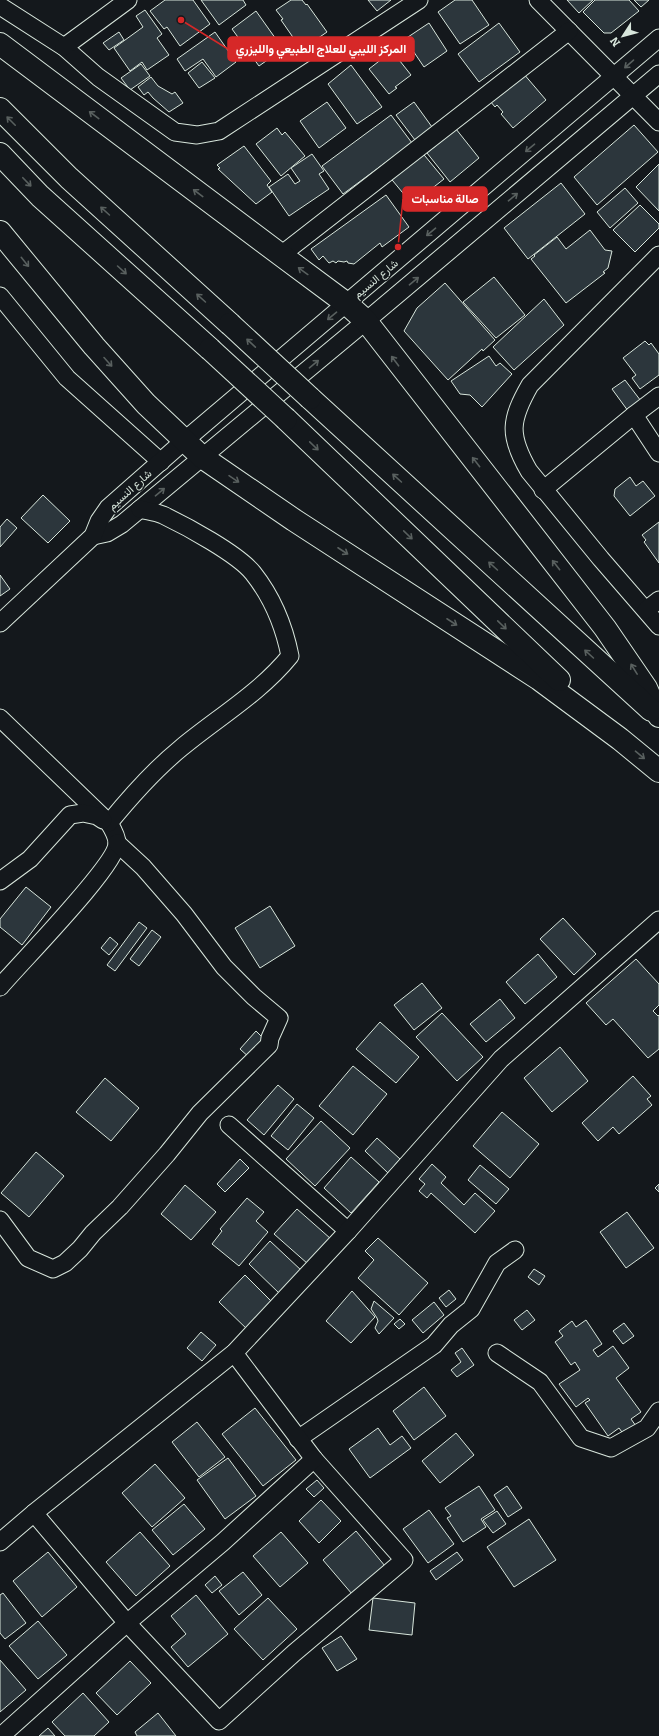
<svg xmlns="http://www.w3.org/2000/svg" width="659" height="1736" viewBox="0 0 659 1736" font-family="Bitter,Vazirmatn,serif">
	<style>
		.building { fill: #2c363c; stroke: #d8e6dc }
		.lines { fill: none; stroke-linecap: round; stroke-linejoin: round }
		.minor-casing { stroke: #d8e6dc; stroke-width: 19 }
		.highway-casing { stroke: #d8e6dc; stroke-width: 24 }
		.minor { stroke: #14181c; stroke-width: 17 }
		.highway { stroke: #14181c; stroke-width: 22 }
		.highway-bridge-casing { stroke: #d8e6dc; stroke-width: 24; stroke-linecap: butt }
		.highway-bridge { stroke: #14181c; stroke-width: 22 }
		.oneway { stroke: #59605f }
		.labels { text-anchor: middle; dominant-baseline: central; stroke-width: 3; stroke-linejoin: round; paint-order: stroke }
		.street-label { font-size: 11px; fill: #d8e6dc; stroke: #14181c }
		.leader { fill: none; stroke: #d62828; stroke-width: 1.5 }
		.callout-dot { fill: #d62828; stroke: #14181c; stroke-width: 1.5 }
		.callout { fill: #d62828; stroke: #d62828; stroke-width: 1.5 }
		.callout-label { font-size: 12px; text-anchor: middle; font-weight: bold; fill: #fff }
	</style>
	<rect width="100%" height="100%" fill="#14181c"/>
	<g class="building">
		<polygon points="165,0 193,0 210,24 180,46 167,27 164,29 150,11"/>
		<polygon points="201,0 243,0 246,5 219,25"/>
		<polygon points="291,0 302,0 306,5 307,4 327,32 308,45 305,41 299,46 281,20 283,19 276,10"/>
		<polygon points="368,0 391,0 377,11"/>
		<polygon points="455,0 472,0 489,25 460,44 438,12"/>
		<polygon points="567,0 593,0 579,13"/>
		<polygon points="595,0 629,0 639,11 611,33 604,33 583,12"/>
		<polygon points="634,0 649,0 641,7"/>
		<polygon points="145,10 162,34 157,38 169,55 147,70 142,62 130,71 114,48 143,27 136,16"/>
		<polygon points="256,11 283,49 259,66 232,29"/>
		<polygon points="429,23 447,51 424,67 405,39"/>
		<polygon points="499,23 520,52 479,82 458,54"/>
		<polygon points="119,32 124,40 109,50 103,43"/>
		<polygon points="215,32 236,62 216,77 203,59 185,71 177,59"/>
		<polygon points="392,51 411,75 395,87 397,88 389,94 369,69"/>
		<polygon points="202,62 215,78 199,88 188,73"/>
		<polygon points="141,64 150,76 130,90 121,78"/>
		<polygon points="351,65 382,107 357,124 328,84"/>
		<polygon points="523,73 546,100 513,128 501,114 503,112 497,105 495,107 490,101"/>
		<polygon points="151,77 158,86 172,94 175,92 183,103 169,112 153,98 148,92 144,95 138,87"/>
		<polygon points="327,102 346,128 319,148 300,121"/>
		<polygon points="414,102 432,127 415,140 396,115"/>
		<polygon points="391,115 412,143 343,194 322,166"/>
		<polygon points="634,125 658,152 597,205 574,177"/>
		<polygon points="277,128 282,135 285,132 305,156 281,176 256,144"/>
		<polygon points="456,129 479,158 450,182 427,153"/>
		<polygon points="244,146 271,181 267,185 272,192 256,204 218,169 220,168 217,165"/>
		<polygon points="420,150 444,179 412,204 388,175"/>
		<polygon points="312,154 324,171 319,174 329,189 289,216 269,187 288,174 295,184 300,181 291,168"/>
		<polygon points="659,164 659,211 636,187"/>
		<polygon points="561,183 585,214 528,259 504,228"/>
		<polygon points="625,188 638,203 610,228 597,212"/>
		<polygon points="386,195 409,227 382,247 380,243 354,264 348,263 347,261 344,262 338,261 336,263 333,261 329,263 323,256 319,260 311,249"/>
		<polygon points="640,205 659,224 659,228 635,252 613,230"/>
		<polygon points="590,230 605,250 612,251 608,268 603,272 605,273 566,303 531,259 535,256 534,255 557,237 566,249"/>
		<polygon points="494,277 525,315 496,338 463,302"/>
		<polygon points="445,283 495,340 483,351 482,349 448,380 404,331 417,308"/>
		<polygon points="544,299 564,325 514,370 493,347"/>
		<polygon points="645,341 649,345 651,343 659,354 659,375 640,389 632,378 636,375 623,358"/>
		<polygon points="489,356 496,366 500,363 512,374 482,407 470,395 460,394 451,381"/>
		<polygon points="625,380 644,405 631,415 612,389"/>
		<polygon points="630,477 636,486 643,481 655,496 630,516 614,496 615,489"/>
		<polygon points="43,495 70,521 48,543 21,518"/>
		<polygon points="7,519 17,528 0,547 0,527"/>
		<polygon points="659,522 659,563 644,542 646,540 642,535"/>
		<polygon points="0,575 10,589 0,596"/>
		<polygon points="26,887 51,907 22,945 0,927 0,919"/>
		<polygon points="270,906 295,946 260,968 235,928"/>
		<polygon points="563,918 596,954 574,975 540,939"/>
		<polygon points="139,922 147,928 115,971 107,965"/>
		<polygon points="152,930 161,937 139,966 130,959"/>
		<polygon points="110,937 118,944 109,955 101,948"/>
		<polygon points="538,954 557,977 525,1004 506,982"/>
		<polygon points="636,959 659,984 659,1005 653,1011 658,1016 659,1015 659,1049 648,1058 613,1019 606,1025 586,1003"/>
		<polygon points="422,983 442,1008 414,1030 394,1005"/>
		<polygon points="500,999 515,1018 486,1042 470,1024"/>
		<polygon points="442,1013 483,1057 457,1081 416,1037"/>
		<polygon points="380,1022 419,1057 396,1083 356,1049"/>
		<polygon points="256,1031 267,1042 251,1059 240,1049"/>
		<polygon points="560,1047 588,1081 552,1112 524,1078"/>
		<polygon points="353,1066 387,1094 353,1135 319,1106"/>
		<polygon points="633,1076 651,1096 647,1099 652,1105 619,1134 613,1127 598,1141 582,1123"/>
		<polygon points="105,1078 139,1108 111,1141 76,1112"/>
		<polygon points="278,1085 294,1099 264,1135 247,1120"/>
		<polygon points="297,1104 314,1118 288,1150 271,1136"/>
		<polygon points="502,1112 539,1144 510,1178 473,1146"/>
		<polygon points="321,1121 350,1148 315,1186 286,1159"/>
		<polygon points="377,1138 400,1159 388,1173 365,1151"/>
		<polygon points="36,1152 64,1176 29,1217 1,1193"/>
		<polygon points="351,1157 379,1182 351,1213 324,1188"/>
		<polygon points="240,1159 249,1168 225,1192 217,1184"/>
		<polygon points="432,1164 446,1177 441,1183 464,1205 475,1193 495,1211 475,1233 431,1193 427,1198 419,1191 425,1184 419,1179"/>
		<polygon points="480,1165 509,1189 496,1204 468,1180"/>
		<polygon points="659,1184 659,1192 655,1188"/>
		<polygon points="185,1185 216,1212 191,1240 161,1214"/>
		<polygon points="247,1198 264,1212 256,1221 268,1232 239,1266 212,1244 222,1231 220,1229"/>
		<polygon points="297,1209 331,1239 308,1264 274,1234"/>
		<polygon points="627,1212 654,1248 626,1268 600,1232"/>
		<polygon points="378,1238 428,1283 399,1315 358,1278 374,1260 365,1251"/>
		<polygon points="270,1241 302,1271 280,1294 249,1264"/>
		<polygon points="534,1269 545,1276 539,1285 528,1277"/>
		<polygon points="245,1275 275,1305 250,1332 219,1302"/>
		<polygon points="449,1290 456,1299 446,1307 439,1298"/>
		<polygon points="352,1291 375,1317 351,1343 326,1321"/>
		<polygon points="374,1301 394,1318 379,1334 375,1328 378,1321 377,1318 371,1309"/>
		<polygon points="434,1302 444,1315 423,1333 412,1320"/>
		<polygon points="527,1310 535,1320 522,1330 514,1320"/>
		<polygon points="400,1319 405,1324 399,1329 394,1324"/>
		<polygon points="586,1320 602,1344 593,1350 598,1357 613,1346 629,1368 616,1378 641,1412 631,1419 636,1426 624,1435 619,1428 608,1436 585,1403 590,1400 588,1398 576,1407 559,1384 580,1370 575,1362 571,1365 555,1342 563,1336 559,1331 572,1321 576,1327"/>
		<polygon points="624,1323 634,1336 623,1344 613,1331"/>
		<polygon points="201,1332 216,1345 202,1361 187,1348"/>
		<polygon points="462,1348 474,1365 457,1377 451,1370 461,1362 455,1353"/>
		<polygon points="424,1387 446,1416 414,1440 393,1411"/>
		<polygon points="255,1408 296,1460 263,1486 222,1434"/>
		<polygon points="197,1422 225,1457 199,1477 172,1442"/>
		<polygon points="378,1428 390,1445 402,1436 411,1448 370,1478 349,1449"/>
		<polygon points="456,1433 474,1455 440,1483 422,1461"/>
		<polygon points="228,1458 256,1496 225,1519 197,1480"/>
		<polygon points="155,1464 185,1498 152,1527 122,1493"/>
		<polygon points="317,1480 324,1488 314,1497 306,1489"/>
		<polygon points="479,1486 495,1510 481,1519 486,1527 463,1542 447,1518 451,1516 445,1508"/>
		<polygon points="507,1486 522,1508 508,1517 494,1495"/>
		<polygon points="321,1500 341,1521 319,1543 299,1521"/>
		<polygon points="184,1504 205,1529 173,1555 152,1530"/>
		<polygon points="429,1510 454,1544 428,1563 403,1529"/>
		<polygon points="497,1511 506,1524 493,1533 483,1520"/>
		<polygon points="529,1519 556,1560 514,1587 487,1547"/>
		<polygon points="356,1531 385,1566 352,1594 323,1560"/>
		<polygon points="140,1532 170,1566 136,1596 106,1562"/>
		<polygon points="281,1532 308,1563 280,1587 253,1556"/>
		<polygon points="48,1552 77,1587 42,1617 13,1581"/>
		<polygon points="457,1552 463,1560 436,1580 430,1571"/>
		<polygon points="243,1572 262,1595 239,1615 219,1591"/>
		<polygon points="215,1576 222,1585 212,1593 205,1585"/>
		<polygon points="3,1593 26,1623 5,1639 0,1633 0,1595"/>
		<polygon points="196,1595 228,1634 188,1667 171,1647 186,1634 171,1616"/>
		<polygon points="268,1598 297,1629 263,1660 234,1629"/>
		<polygon points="373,1598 415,1603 412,1635 369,1630"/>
		<polygon points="38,1621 67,1655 38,1679 9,1646"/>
		<polygon points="341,1636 357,1659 337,1671 322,1648"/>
		<polygon points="0,1660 26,1690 0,1712"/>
		<polygon points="130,1661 151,1683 117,1715 96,1693"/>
		<polygon points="83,1693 109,1722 94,1736 65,1736 52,1722"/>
		<polygon points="158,1713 176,1736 137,1736 135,1732"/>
		<polygon points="48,1728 55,1736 39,1736"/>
	</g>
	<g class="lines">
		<g class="minor-casing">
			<g id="minor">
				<polyline points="538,0 659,122"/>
				<polyline points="0,6 64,47 98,77 175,132 197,135 219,131 419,0"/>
				<polyline points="64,47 128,0"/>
				<polyline points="281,255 569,31"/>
				<path d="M659,255L530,385C510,420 508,435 529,471L601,559L659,626"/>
				<polyline points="0,296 67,378 161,462"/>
				<polyline points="659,396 634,415 659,453"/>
				<polyline points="543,490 634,415"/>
				<polyline points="93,536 107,533 122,524 366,321 659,74"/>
				<polyline points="646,610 659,600"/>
				<polyline points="0,623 93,536 99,521 108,508 184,441 659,38"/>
				<path d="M0,718L109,823C112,828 117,836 117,843C117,865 19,964 0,987"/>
				<path d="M109,823C131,796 154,770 181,748C217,718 260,693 290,656C284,626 272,597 253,573C238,554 186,526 163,515C156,512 147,511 140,509"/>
				<polyline points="0,881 30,859 70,815 83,813 97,816 103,820"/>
				<polyline points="229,1125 348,1231"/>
				<polyline points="0,1220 28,1258 53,1269 65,1263 80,1249 93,1233 120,1207 167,1154 200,1113 269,1045 270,1038 279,1018 254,997 224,967 184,914 143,867 117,843"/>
				<polyline points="497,1353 540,1382 581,1438 611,1448 647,1428 659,1411"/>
				<polyline points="298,1439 434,1345 451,1325 471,1309 497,1263 515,1250"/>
				<polyline points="34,1513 127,1623 219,1721 294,1653 404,1560 314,1459 234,1353"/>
				<polyline points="0,1542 34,1513 234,1353 348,1231 501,1059 659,920"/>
				<polyline points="1,1736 127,1623 223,1542 314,1459"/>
			</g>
		</g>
		<g class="highway-casing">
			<g id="highway">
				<polyline points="0,44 281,255 347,304 366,321 605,628 646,688 659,716"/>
				<polyline points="0,109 69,178 230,324"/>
				<polyline points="0,154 40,196 210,349"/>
				<polyline points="0,232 94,346 146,404 202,457 294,520 539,679 620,739 659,771"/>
				<polyline points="310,398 651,710"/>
				<polyline points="286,419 559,680"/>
			</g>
		</g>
		<use href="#minor" class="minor"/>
		<use href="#highway" class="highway"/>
		<g class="highway-bridge-casing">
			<g id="highway-bridge">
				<polyline points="230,324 310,398"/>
				<polyline points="210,349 286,419"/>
			</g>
		</g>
		<use href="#highway-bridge" class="highway-bridge"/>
	</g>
	<defs><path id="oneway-shaft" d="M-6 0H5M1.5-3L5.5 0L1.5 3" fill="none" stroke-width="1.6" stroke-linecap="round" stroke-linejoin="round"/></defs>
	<g class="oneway">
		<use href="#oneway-shaft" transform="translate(629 64) rotate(139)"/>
		<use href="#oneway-shaft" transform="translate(94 115) rotate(-143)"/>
		<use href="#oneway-shaft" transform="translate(11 121) rotate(-135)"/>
		<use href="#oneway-shaft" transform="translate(530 148) rotate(140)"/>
		<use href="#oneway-shaft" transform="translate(27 182) rotate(46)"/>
		<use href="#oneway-shaft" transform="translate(198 193) rotate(-143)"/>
		<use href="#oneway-shaft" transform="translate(513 197) rotate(-40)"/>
		<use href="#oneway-shaft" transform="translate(105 211) rotate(-138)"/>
		<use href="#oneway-shaft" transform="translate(431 232) rotate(140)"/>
		<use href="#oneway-shaft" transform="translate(25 262) rotate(51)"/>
		<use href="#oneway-shaft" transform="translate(122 270) rotate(42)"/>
		<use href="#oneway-shaft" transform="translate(303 271) rotate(-144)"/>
		<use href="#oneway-shaft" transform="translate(414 281) rotate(-40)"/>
		<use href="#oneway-shaft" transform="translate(201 298) rotate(-138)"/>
		<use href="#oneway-shaft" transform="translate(332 316) rotate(140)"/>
		<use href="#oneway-shaft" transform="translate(251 343) rotate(-137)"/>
		<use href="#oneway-shaft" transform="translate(395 361) rotate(-127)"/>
		<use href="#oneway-shaft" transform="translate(108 362) rotate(48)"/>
		<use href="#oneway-shaft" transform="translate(314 364) rotate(-40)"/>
		<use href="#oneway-shaft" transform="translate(314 446) rotate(44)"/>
		<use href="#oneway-shaft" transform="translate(476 462) rotate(-128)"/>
		<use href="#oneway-shaft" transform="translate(397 478) rotate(-138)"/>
		<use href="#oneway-shaft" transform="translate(234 479) rotate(34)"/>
		<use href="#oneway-shaft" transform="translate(160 492) rotate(-40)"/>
		<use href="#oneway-shaft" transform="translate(408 535) rotate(44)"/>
		<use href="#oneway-shaft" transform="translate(343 551) rotate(33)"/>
		<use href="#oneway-shaft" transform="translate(556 565) rotate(-128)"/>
		<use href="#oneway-shaft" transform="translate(493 566) rotate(-138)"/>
		<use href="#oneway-shaft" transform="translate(452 622) rotate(33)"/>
		<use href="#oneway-shaft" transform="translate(502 625) rotate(44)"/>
		<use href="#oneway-shaft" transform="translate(589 654) rotate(-138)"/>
		<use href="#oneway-shaft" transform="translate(634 669) rotate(-122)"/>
		<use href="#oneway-shaft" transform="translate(640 755) rotate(40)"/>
	</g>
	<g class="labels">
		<g class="street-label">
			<text transform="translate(376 279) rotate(-40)">شارع النسيم</text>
			<text transform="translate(130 490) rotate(-42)">شارع النسيم</text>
		</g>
	</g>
	<path class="leader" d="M181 20L228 49M398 247L403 199"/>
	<g class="callout-dot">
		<circle cx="181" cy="20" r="4"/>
		<circle cx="398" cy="247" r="4"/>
	</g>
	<g class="callout">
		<rect x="228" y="37" width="186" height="24" rx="4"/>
		<rect x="403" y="187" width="84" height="24" rx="4"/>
	</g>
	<g class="callout-label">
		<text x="321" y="53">المركز الليبي للعلاج الطبيعي والليزري</text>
		<text x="445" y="203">صالة مناسبات</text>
	</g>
	<g transform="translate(623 36) rotate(234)" stroke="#14181c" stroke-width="3" paint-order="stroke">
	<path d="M0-3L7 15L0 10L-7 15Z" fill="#d8e6dc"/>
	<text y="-6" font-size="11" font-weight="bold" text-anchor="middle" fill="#d8e6dc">N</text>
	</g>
</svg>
